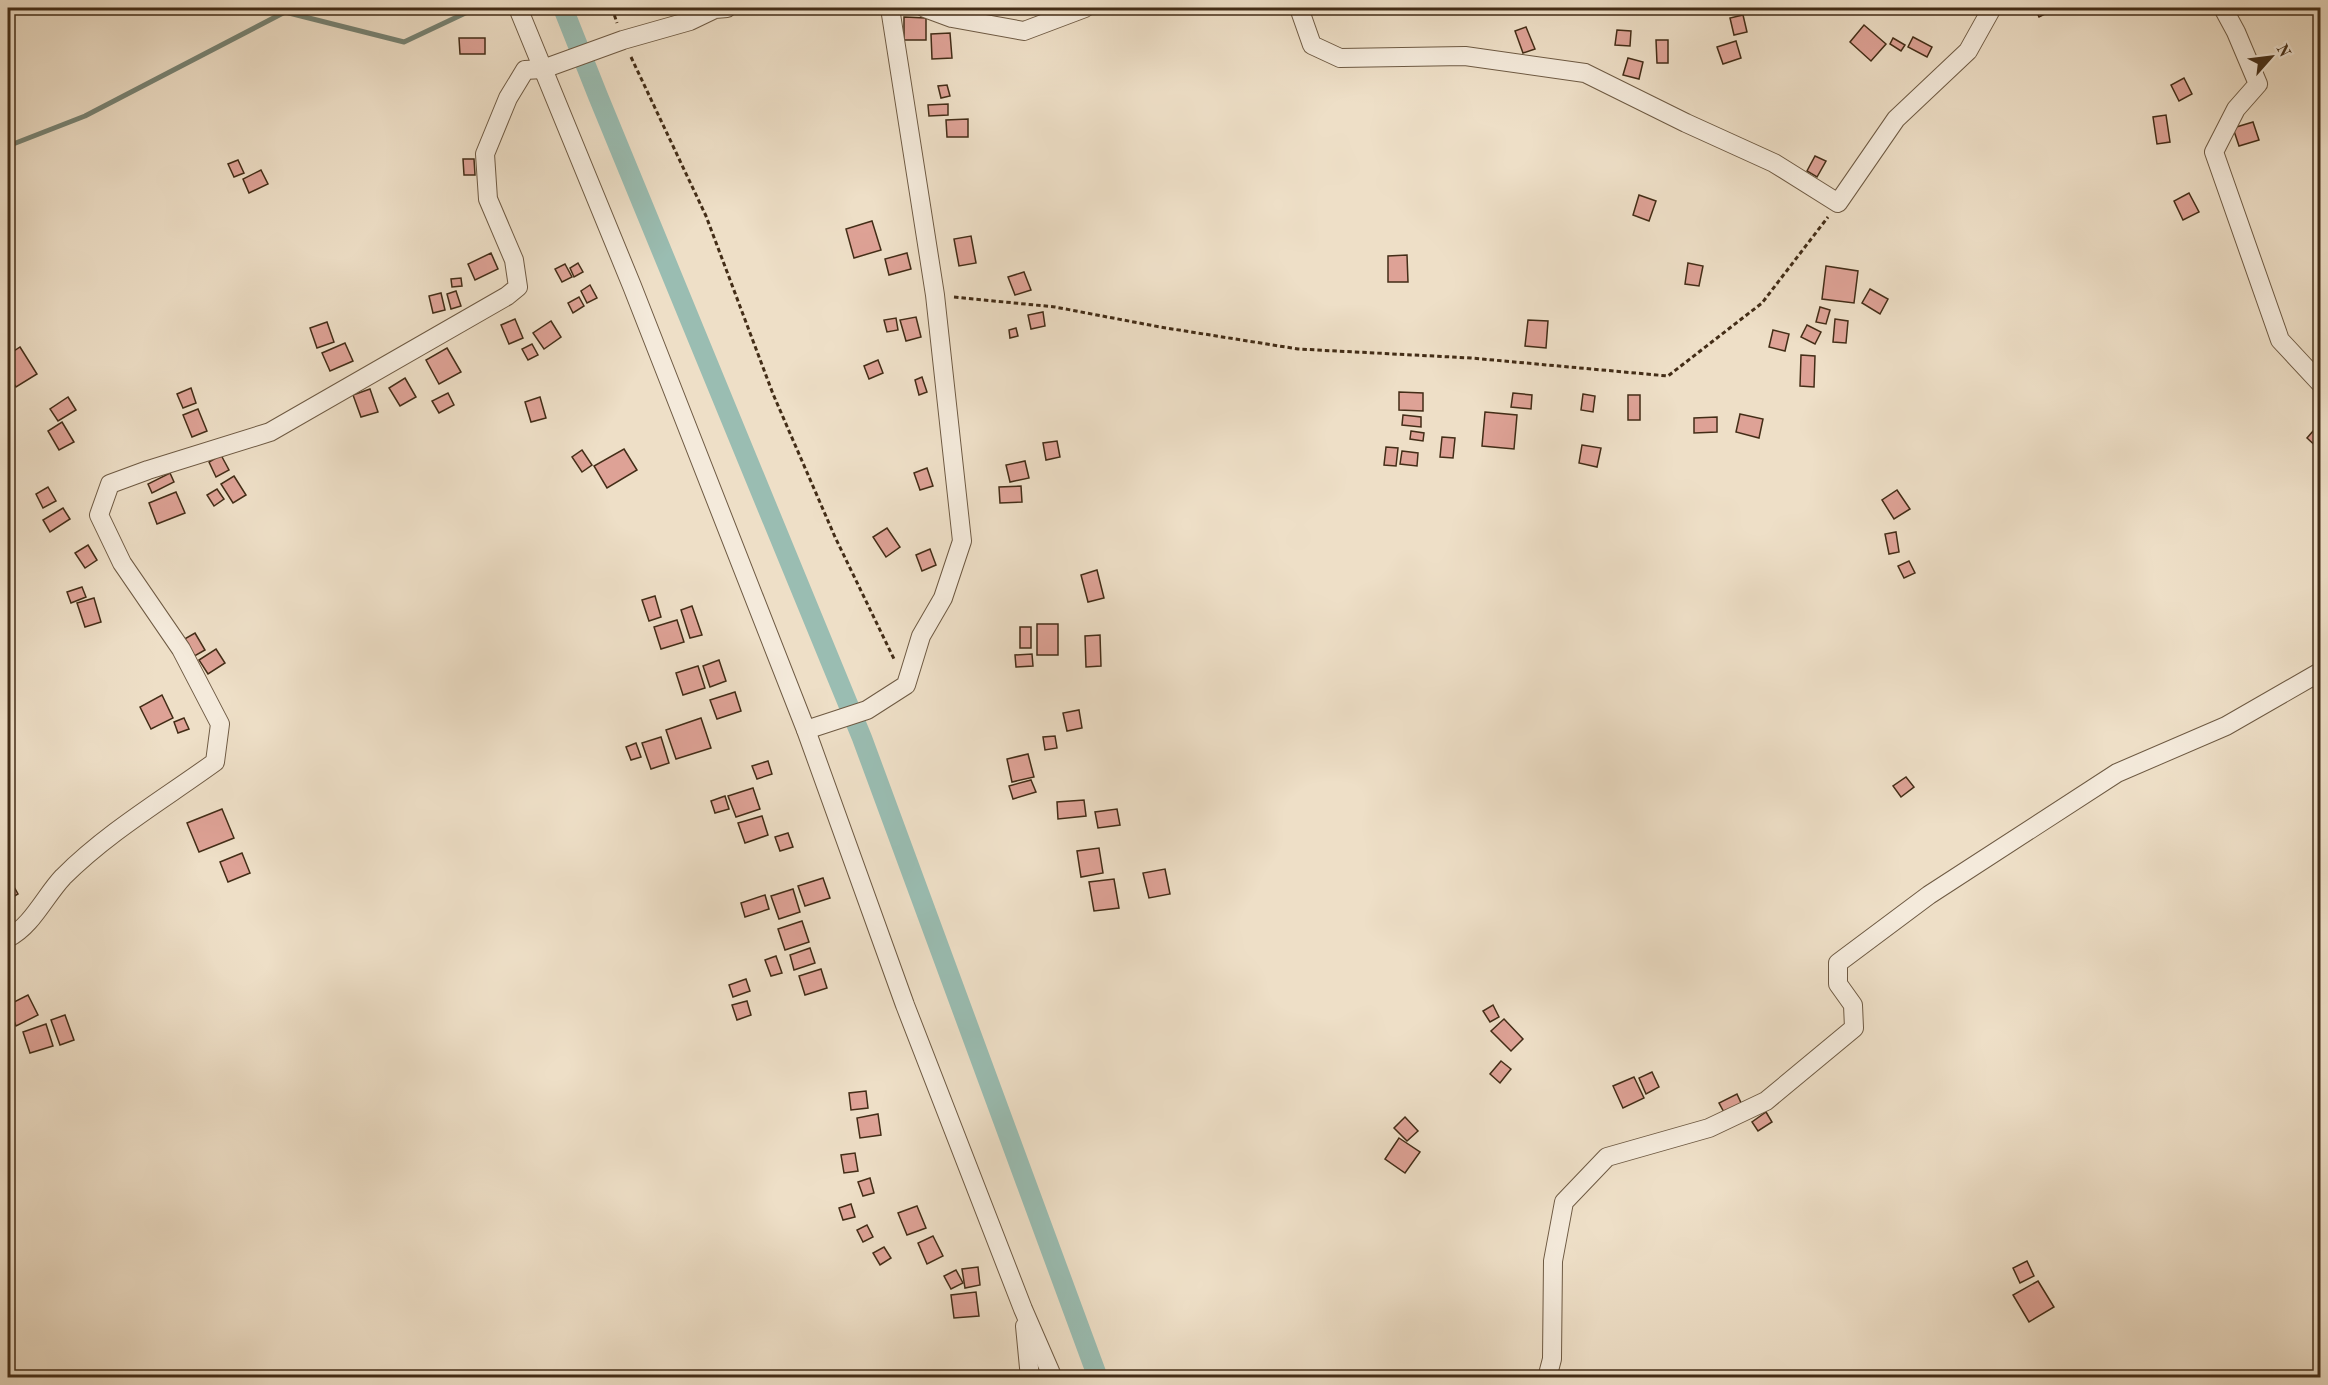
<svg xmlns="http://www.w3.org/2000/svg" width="2328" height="1385" viewBox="0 0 2328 1385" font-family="'Old Standard TT',serif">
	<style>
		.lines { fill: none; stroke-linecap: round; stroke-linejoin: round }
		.stream { stroke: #778374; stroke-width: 5 }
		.canal { stroke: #9abdb2; stroke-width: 20 }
		.building { fill: #dea296; stroke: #432d17; stroke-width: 1.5 }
		.minor-casing { stroke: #6e5a43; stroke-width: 20 }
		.path { stroke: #432d17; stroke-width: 3; stroke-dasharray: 4.5 3; stroke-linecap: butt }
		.minor { stroke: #f4eadb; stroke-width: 18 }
	</style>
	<rect width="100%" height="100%" fill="#eedfc7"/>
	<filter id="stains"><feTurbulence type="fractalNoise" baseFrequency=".00333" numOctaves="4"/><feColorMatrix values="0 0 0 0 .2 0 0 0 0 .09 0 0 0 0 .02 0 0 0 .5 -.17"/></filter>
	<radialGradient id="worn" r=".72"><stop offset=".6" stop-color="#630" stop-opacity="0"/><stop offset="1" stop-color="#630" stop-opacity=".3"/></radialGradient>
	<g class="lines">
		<polyline class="stream" points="8,146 85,116 285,12 404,42 476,8"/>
		<polyline class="canal" points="563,8 598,96 862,738 1098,1378"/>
	</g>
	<g class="building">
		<polygon points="2035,8 2057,8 2039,17"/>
		<polygon points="1743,15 1747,32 1734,35 1730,18"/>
		<polygon points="904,17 926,18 926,40 904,40"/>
		<polygon points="1864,25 1886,44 1871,61 1850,42"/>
		<polygon points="1526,27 1535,49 1523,53 1515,31"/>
		<polygon points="1617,30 1631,31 1630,46 1615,45"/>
		<polygon points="950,33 952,58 932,59 931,34"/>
		<polygon points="1913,37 1932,47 1927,57 1908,47"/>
		<polygon points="459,38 485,38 485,54 460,54"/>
		<polygon points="1893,38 1905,45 1901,51 1890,44"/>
		<polygon points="1656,40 1668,40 1668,63 1657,63"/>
		<polygon points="1736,41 1741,58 1723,64 1717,47"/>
		<polygon points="1628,58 1643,62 1639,79 1623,75"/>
		<polygon points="2184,78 2192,94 2179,101 2171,85"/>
		<polygon points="947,85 950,96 941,98 938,86"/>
		<polygon points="948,104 948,115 929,116 928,105"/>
		<polygon points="2166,115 2170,142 2157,144 2153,117"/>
		<polygon points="968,119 968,137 947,137 946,120"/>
		<polygon points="2253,122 2259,140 2239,146 2233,128"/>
		<polygon points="1815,156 1826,161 1817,177 1807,171"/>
		<polygon points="463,159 474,159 475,175 464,175"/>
		<polygon points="238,160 244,173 234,177 228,164"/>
		<polygon points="261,170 268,184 249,193 243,179"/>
		<polygon points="2189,193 2199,212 2183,220 2174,201"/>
		<polygon points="1639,195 1656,201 1649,221 1633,215"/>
		<polygon points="872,221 881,250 854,258 846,229"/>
		<polygon points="971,236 976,263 959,266 954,239"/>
		<polygon points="491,253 498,269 475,280 468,264"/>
		<polygon points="907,253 911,269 889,275 885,259"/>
		<polygon points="1407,255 1408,282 1388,282 1388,256"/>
		<polygon points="578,263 583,272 574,277 570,268"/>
		<polygon points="1688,263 1703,266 1699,286 1685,284"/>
		<polygon points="565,264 572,277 562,282 555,269"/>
		<polygon points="1826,266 1858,271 1854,303 1822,299"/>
		<polygon points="1024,272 1031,290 1015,295 1008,277"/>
		<polygon points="461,278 462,286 452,287 451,279"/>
		<polygon points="590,285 597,298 587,303 581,291"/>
		<polygon points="1870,289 1888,299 1880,314 1862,303"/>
		<polygon points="456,291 461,306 451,309 447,294"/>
		<polygon points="441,293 445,310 433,313 429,296"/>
		<polygon points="579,297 584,306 573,313 568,303"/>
		<polygon points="1820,307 1830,310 1826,324 1816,322"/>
		<polygon points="1043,312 1045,326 1031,329 1028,315"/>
		<polygon points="916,317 921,337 906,341 900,320"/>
		<polygon points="896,318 898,330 887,332 884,320"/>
		<polygon points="515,319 523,338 509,344 501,325"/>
		<polygon points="1835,319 1848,321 1846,343 1833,342"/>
		<polygon points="1528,320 1548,321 1546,348 1525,346"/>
		<polygon points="551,321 561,337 544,349 533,333"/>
		<polygon points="327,322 334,342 317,348 310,328"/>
		<polygon points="1807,325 1821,332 1815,344 1801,337"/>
		<polygon points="1016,328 1018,336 1010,338 1009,330"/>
		<polygon points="1773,330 1789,334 1785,351 1769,347"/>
		<polygon points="345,343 353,361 330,371 322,353"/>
		<polygon points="532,344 538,355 528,360 522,349"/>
		<polygon points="20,347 37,374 16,387 8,373 8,355"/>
		<polygon points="447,348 461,372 439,384 426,360"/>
		<polygon points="1801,355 1815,356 1814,387 1800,386"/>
		<polygon points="878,360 883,373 869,379 864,366"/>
		<polygon points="922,377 927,392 919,395 915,380"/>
		<polygon points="405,378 416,397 400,406 389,388"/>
		<polygon points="191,388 196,403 183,408 177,394"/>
		<polygon points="370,389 378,412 361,417 353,395"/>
		<polygon points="1399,392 1423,393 1423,411 1399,410"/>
		<polygon points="448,393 454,405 439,413 432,401"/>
		<polygon points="1513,393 1532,395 1531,409 1511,407"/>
		<polygon points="1583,394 1595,396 1593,412 1581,410"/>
		<rect x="1628" y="395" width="12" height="25"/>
		<polygon points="68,397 76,410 58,421 50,409"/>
		<polygon points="540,397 546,418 531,422 525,402"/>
		<polygon points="198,409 207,431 192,437 183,415"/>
		<polygon points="1485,412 1517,415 1514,449 1482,446"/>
		<polygon points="1740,414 1763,419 1759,438 1736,432"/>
		<polygon points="1403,415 1421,417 1421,427 1402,425"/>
		<polygon points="1717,417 1717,432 1694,433 1694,418"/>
		<polygon points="62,422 74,442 59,450 48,431"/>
		<polygon points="2320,423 2320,450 2307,438"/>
		<polygon points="1411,431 1424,433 1423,441 1410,439"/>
		<polygon points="1442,437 1455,438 1453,458 1440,457"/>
		<polygon points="1057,441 1060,457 1046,460 1043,443"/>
		<polygon points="1582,445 1601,448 1597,467 1579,463"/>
		<polygon points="1386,447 1398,448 1396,466 1384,465"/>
		<polygon points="624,449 637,470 607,488 594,466"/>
		<polygon points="582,450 592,465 582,472 572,457"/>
		<polygon points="1402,451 1418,453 1417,466 1400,464"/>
		<polygon points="221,455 229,470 216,477 209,462"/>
		<polygon points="1025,461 1029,478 1010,482 1006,465"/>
		<polygon points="927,468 933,486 920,490 914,473"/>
		<polygon points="170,473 174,482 152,493 148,484"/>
		<polygon points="234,476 246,495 233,503 221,484"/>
		<polygon points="1021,486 1022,502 1000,503 999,487"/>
		<polygon points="48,487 56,501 43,508 36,494"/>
		<polygon points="217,489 224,499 214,506 207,495"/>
		<polygon points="1897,490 1910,509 1894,519 1882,500"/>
		<polygon points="176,492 185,513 157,524 149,503"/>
		<polygon points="63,508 70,519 50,532 43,520"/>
		<polygon points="887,528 900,547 886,557 873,537"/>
		<polygon points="1896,532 1899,552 1889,554 1885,534"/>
		<polygon points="88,545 97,560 85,568 75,553"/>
		<polygon points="930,549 936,565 922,571 916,555"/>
		<polygon points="1909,561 1915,573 1904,578 1898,566"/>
		<polygon points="1097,570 1104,598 1088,602 1081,575"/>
		<polygon points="82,587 86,597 71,603 67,592"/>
		<polygon points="655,596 661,617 649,621 642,600"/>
		<polygon points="94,598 101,622 85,627 77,603"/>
		<polygon points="692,606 702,635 690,638 681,610"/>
		<polygon points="677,620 684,642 661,649 654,627"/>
		<rect x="1037" y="624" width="21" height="31"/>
		<rect x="1020" y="627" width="11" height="21"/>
		<polygon points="195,633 205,650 191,658 181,641"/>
		<polygon points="1100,635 1101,666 1086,667 1085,636"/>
		<polygon points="216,649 225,663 208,674 199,660"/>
		<polygon points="1032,654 1033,666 1016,667 1015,655"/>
		<polygon points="719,660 726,681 710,687 703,666"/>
		<polygon points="698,666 705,688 683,695 676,673"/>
		<polygon points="735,692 741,711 717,719 710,700"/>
		<polygon points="162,695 173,718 151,729 140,707"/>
		<polygon points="1079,710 1082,728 1067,731 1063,713"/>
		<polygon points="184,718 189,729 178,733 174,722"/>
		<polygon points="701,718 711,748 676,759 666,730"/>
		<polygon points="1055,736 1057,748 1045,750 1043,737"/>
		<polygon points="661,737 669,763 651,769 642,743"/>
		<polygon points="636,743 641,757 631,760 626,747"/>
		<polygon points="1028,754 1034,777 1012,782 1007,759"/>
		<polygon points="768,761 772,774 757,779 752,766"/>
		<polygon points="1906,777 1914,787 1901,797 1893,786"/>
		<polygon points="1031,780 1036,792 1013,799 1009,786"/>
		<polygon points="753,788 760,809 736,817 728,796"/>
		<polygon points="725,796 729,809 715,813 711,801"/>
		<polygon points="1084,800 1086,816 1058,819 1057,802"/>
		<polygon points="222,809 234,838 199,852 187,823"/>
		<polygon points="1117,809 1120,825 1098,828 1095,812"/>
		<polygon points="762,816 768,835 745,843 738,823"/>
		<polygon points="788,833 793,847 780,851 775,837"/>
		<polygon points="1099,848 1103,873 1081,877 1077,851"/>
		<polygon points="242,853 250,873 228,882 220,862"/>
		<polygon points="1165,869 1170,894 1149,898 1143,873"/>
		<polygon points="8,878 9,878 18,894 8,900"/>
		<polygon points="823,878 830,898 805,906 798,886"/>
		<polygon points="1114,879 1119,908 1094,911 1089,882"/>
		<polygon points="793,889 800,912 779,919 771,896"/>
		<polygon points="765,895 769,909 745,917 741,903"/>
		<polygon points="802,921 809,942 785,950 778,929"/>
		<polygon points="810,948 815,963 794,970 790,955"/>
		<polygon points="776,956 782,973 771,976 765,960"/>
		<polygon points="821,969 827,988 805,995 799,976"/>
		<polygon points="746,979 750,991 733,997 729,985"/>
		<polygon points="28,995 38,1015 16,1026 8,1005"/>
		<polygon points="747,1001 751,1015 737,1020 732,1005"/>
		<polygon points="1493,1005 1499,1017 1490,1022 1483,1011"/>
		<polygon points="65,1015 74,1040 60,1045 51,1020"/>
		<polygon points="1504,1019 1523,1039 1511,1051 1491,1031"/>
		<polygon points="46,1024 53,1046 30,1053 23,1032"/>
		<polygon points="1501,1061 1511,1069 1500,1083 1490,1074"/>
		<polygon points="1652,1072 1659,1087 1646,1094 1639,1078"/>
		<polygon points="1634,1077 1644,1098 1623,1108 1613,1086"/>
		<polygon points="866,1091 868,1108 851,1110 849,1093"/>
		<polygon points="1737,1094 1742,1105 1725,1114 1719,1103"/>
		<polygon points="1766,1112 1772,1122 1758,1131 1752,1122"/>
		<polygon points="878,1114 881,1135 860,1138 857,1118"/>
		<polygon points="1405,1117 1418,1131 1407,1141 1394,1128"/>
		<polygon points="1399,1138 1420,1152 1405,1173 1385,1159"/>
		<polygon points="855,1153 858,1171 844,1173 841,1155"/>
		<polygon points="870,1178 874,1193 863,1196 858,1182"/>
		<polygon points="851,1204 855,1217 843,1220 839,1208"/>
		<polygon points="917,1206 926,1228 907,1235 898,1213"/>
		<polygon points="867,1225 873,1237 863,1242 857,1230"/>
		<polygon points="933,1236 943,1256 927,1264 918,1243"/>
		<polygon points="884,1247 891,1258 880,1265 873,1253"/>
		<polygon points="2027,1261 2034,1276 2020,1283 2013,1268"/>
		<polygon points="978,1267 980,1285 965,1288 962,1269"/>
		<polygon points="956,1270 963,1283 951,1289 944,1276"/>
		<polygon points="2038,1281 2054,1307 2029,1322 2013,1295"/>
		<polygon points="976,1292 979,1316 954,1318 951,1295"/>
	</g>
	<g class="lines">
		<g class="minor-casing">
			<g id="minor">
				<polyline points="518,8 632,286 806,730 905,1005 1023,1309 1053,1378"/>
				<polyline points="925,8 952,18 1024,31 1085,8"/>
				<polyline points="1299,8 1312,45 1340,58 1465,56 1585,73 1686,123 1774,163 1838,203 1896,119 1968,51 1992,8"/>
				<polyline points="2223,8 2236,32 2258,84 2236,109 2214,152 2280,340 2320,383"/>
				<polyline points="806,730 867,710 906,685 921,636 943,598 962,541 935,295 890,8"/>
				<path d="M8,938C32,926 45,896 63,877C108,832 164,799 215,762L220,724L181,649L122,563L99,515L110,484L148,470L270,432L507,296L518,287L514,260L488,199L485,154L508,98L525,70L543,69L623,40L690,21L715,9L727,8"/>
				<polyline points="1025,1326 1030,1378"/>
				<polyline points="1547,1378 1552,1359 1553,1261 1564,1202 1607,1157 1709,1128 1766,1101 1854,1028 1853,1005 1838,984 1838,963 1929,895 2117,773 2226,726 2320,672"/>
			</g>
		</g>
		<g class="path">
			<polyline points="612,8 617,23"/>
			<polyline points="631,57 706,216 773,394 835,537 895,661"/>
			<polyline points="954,297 1055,307 1160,327 1298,349 1471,358 1668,376 1762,303 1828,217"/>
		</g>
		<use href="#minor" class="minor"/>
	</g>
	<rect width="2328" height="1385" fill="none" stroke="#eedfc7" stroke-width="30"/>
	<rect x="9" y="9" width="2310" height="1367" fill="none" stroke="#432d17" stroke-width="3"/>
	<rect x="15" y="15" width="2298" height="1355" fill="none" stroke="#432d17" stroke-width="1.5"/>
	<g transform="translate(2271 57) rotate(62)" stroke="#f4eadb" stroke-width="4.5" paint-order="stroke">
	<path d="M0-4.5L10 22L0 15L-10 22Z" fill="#432d17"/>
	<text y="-9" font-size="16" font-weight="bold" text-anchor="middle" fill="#432d17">N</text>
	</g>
	<rect width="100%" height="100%" filter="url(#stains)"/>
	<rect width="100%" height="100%" fill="url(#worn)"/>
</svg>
